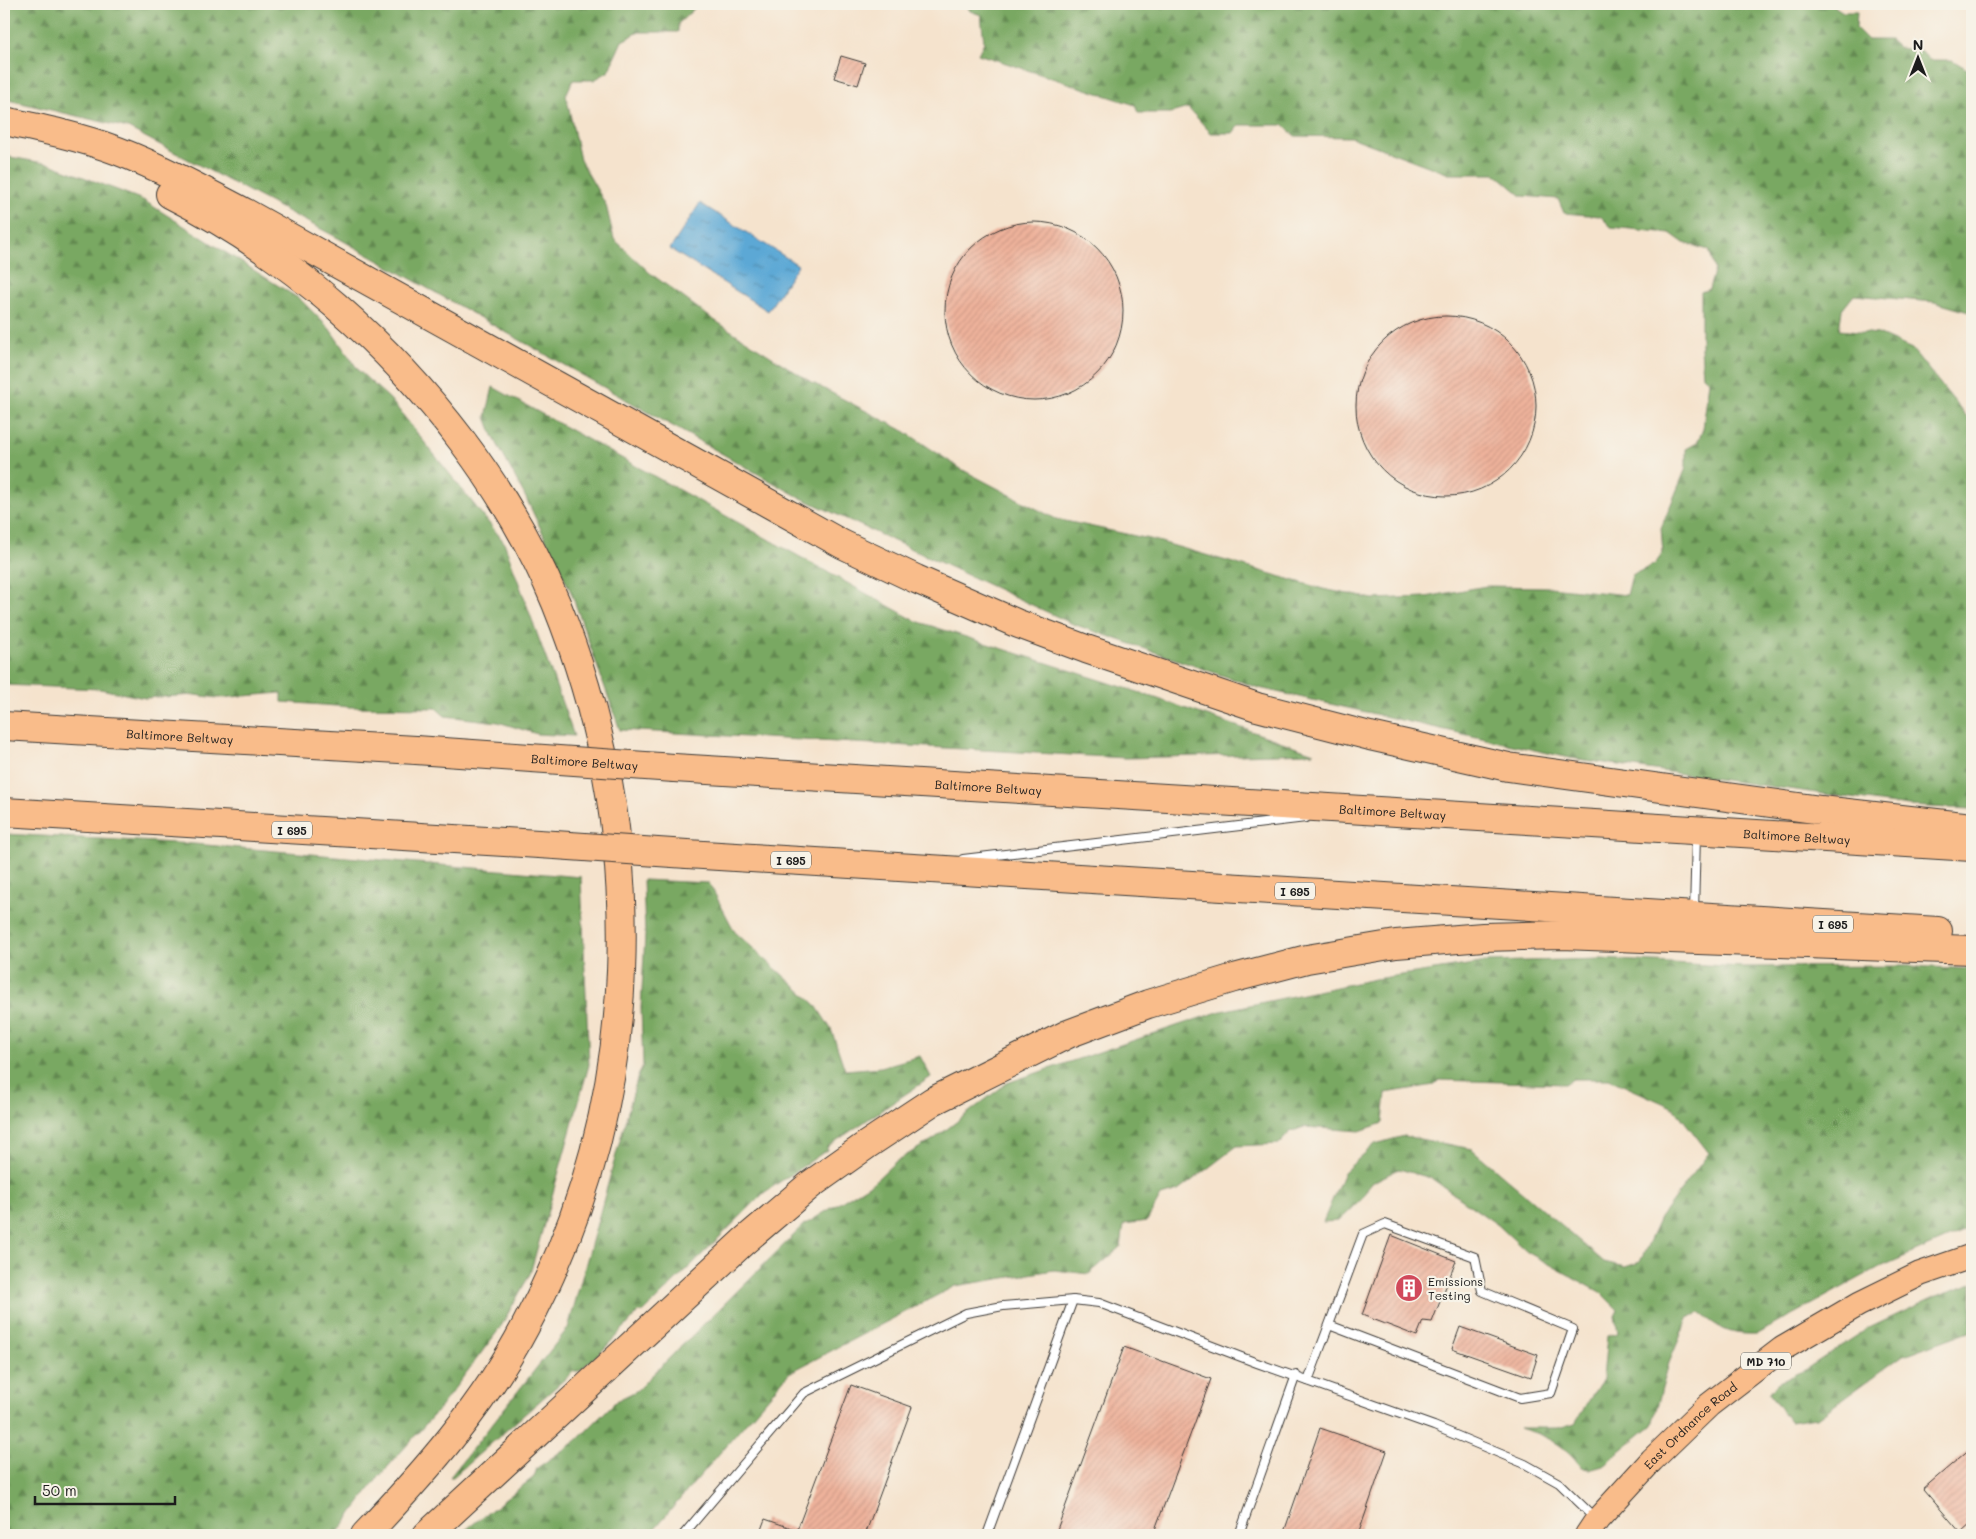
<svg xmlns="http://www.w3.org/2000/svg" width="1976" height="1539" viewBox="0 0 1976 1539" font-family="Mali,sans-serif">
	<style>
		.forest { fill: url(#forest-firs); stroke: #4a623f }
		.water { fill: url(#water-ripples); stroke: #3c6278 }
		.building { fill: url(#building-hatch) }
		.lines { fill: none; stroke-linecap: round; stroke-linejoin: round }
		.lane-casing { stroke: #3d3a37; stroke-width: 10 }
		.primary-casing { stroke: #3d3a37; stroke-width: 26 }
		.highway-casing { stroke: #3d3a37; stroke-width: 30 }
		.lane { stroke: #fff; stroke-width: 8 }
		.primary { stroke: #f9bc8a; stroke-width: 24 }
		.highway { stroke: #f9bc8a; stroke-width: 28 }
		.highway-bridge-casing { stroke: #3d3a37; stroke-width: 30; stroke-linecap: butt }
		.highway-bridge { stroke: #f9bc8a; stroke-width: 28 }
		.labels { text-anchor: middle; dominant-baseline: central; stroke-width: 4.5; stroke-linejoin: round; paint-order: stroke }
		.shield { fill: #f7f3e8; stroke: #5e5c59; stroke-width: 1 }
		.shield-label { font-size: 11px; font-weight: bold; fill: #1c1c1c }
		.street-label { font-size: 12px; fill: #1c1c1c; stroke: #f7f3e8 }
		.poi-label { font-size: 12px; fill: #1c1c1c; stroke: #f7f3e8; text-anchor: start }
	</style>
	<defs>
		<pattern id="forest-firs" width="22" height="20" patternUnits="userSpaceOnUse" patternTransform="scale(1.25)"><rect width="22" height="20" fill="#79a862"/><path d="M5 1l3.5 6h-7zM16 11l3.5 6h-7z" fill="#628850"/></pattern>
		<pattern id="water-ripples" width="26" height="14" patternUnits="userSpaceOnUse" patternTransform="scale(1.25)"><rect width="26" height="14" fill="#5ca8d5"/><path d="M2 4q2-2 4 0t4 0M15 11q2-2 4 0t4 0" fill="none" stroke="#4b88ac"/></pattern>
		<pattern id="building-hatch" width="6" height="6" patternUnits="userSpaceOnUse" patternTransform="scale(1.25)"><rect width="6" height="6" fill="#eeb29b"/><path d="M-1 1l2-2M0 6l6-6M5 7l2-2" fill="none" stroke="#cc9885"/></pattern>
	</defs>
	<rect width="100%" height="100%" fill="#f7f3e8"/>
	<filter id="ink" filterUnits="userSpaceOnUse"><feTurbulence type="fractalNoise" baseFrequency=".02" numOctaves="2"/><feDisplacementMap in="SourceGraphic" scale="10" xChannelSelector="R" yChannelSelector="G"/><feConvolveMatrix kernelMatrix="1 2 1 2 8 2 1 2 1" color-interpolation-filters="sRGB"/></filter>
	<filter id="wash" filterUnits="userSpaceOnUse"><feTurbulence type="fractalNoise" baseFrequency=".0096" numOctaves="4" result="noise"/><feDisplacementMap in="SourceGraphic" scale="20" xChannelSelector="R" yChannelSelector="G"/><feGaussianBlur stdDeviation="1.12" result="paint"/><feColorMatrix in="noise" values="0 0 0 0 0 0 0 0 0 0 0 0 0 0 0 0 0 1.4 0 .05"/><feComposite in="paint" operator="in"/></filter>
	<g filter="url(#wash)">
		<rect width="100%" height="100%" fill="#f5e3cd"/>
		<g class="forest">
			<polygon points="4,4 720,4 698,5 678,24 678,32 639,32 622,41 608,72 594,80 573,80 566,95 580,160 606,205 614,239 650,273 711,318 811,382 904,431 961,469 1056,519 1154,540 1323,589 1373,599 1426,597 1486,586 1550,587 1627,595 1632,575 1655,564 1663,553 1661,528 1686,468 1686,449 1697,443 1703,429 1709,381 1703,376 1701,348 1701,292 1709,289 1715,269 1709,250 1684,243 1670,233 1611,227 1600,216 1564,213 1558,199 1522,196 1496,174 1449,174 1351,137 1295,136 1283,125 1239,125 1233,133 1211,133 1188,108 1171,113 1138,113 1135,105 978,54 984,42 981,15 970,11 966,4 1831,4 1843,12 1857,12 1856,28 1868,40 1890,40 1899,48 1921,51 1929,60 1952,60 1972,72 1972,313 1934,302 1854,295 1842,310 1839,330 1878,334 1912,349 1972,423 1972,809 1908,806 1570,758 1259,688 1073,624 799,497 340,239 128,128 4,99"/>
			<polygon points="4,156 50,164 143,200 301,300 329,328 359,371 390,399 504,542 574,736 537,734 498,722 445,716 436,708 350,707 282,702 282,693 218,698 195,695 145,698 100,689 4,685"/>
			<polygon points="493,387 916,621 1141,693 1314,753 1126,758 620,730 571,592 524,494 494,438 486,417"/>
			<polygon points="4,834 194,844 581,877 589,1065 530,1274 500,1328 439,1409 377,1479 336,1535 4,1535"/>
			<polygon points="643,880 709,883 735,932 815,1004 831,1029 845,1070 881,1067 920,1056 931,1077 827,1147 827,1150 765,1192 644,1312 639,1312 602,1351 579,1371 574,1371 453,1477 450,1477 568,1328 637,1079 643,1065 641,1008 645,935"/>
			<path d="M1601,959L1742,967L1910,966L1972,969V1227L1876,1269L1757,1334C1729,1335 1722,1330 1700,1313L1688,1318L1669,1363L1652,1425L1603,1465L1589,1469L1582,1468C1566,1445 1546,1435 1519,1428H1558L1575,1423L1603,1378L1607,1336L1618,1333L1615,1316L1618,1310L1600,1292L1527,1252L1498,1225L1431,1178L1399,1169L1371,1183L1360,1201L1339,1221L1323,1222L1344,1172L1375,1144L1404,1136L1472,1149L1604,1262L1625,1267L1640,1262L1660,1218L1709,1153L1674,1108L1609,1079H1573L1565,1084L1439,1080L1434,1085L1386,1093L1383,1123L1360,1131L1304,1127L1290,1132L1279,1144L1237,1146L1178,1191L1161,1196L1147,1221L1124,1224L1121,1247L1089,1274L1054,1270L955,1286L789,1373L649,1535H459L534,1477L537,1468L576,1441L616,1401L636,1391L804,1225L875,1181L895,1162L934,1139L1007,1083L1221,1011L1375,979L1487,962Z"/>
			<polygon points="1972,1283 1972,1330 1902,1356 1817,1418 1790,1422 1769,1393 1777,1383 1806,1369 1867,1329 1941,1294"/>
		</g>
		<polygon class="water" points="700,203 798,265 768,311 670,249"/>
		<g id="blocks">
			<g class="building">
				<polygon points="841,56 865,63 858,85 834,78"/>
				<circle cx="1034" cy="311" r="89"/>
				<circle cx="1446" cy="406" r="90"/>
				<polygon points="1391,1235 1456,1261 1432,1322 1423,1321 1417,1336 1362,1315"/>
				<polygon points="1460,1327 1538,1355 1531,1377 1452,1349"/>
				<polygon points="1124,1347 1211,1379 1153,1535 1055,1535"/>
				<polygon points="851,1385 912,1407 865,1535 759,1535 765,1519 797,1530"/>
				<polygon points="1320,1428 1387,1451 1358,1535 1283,1535"/>
				<polygon points="1972,1447 1972,1523 1961,1533 1923,1489"/>
			</g>
		</g>
	</g>
	<g filter="url(#ink)">
		<use href="#blocks" fill-opacity="0" stroke="#3d3a37" stroke-width="1"/>
		<g class="lines">
			<g class="lane-casing">
				<g id="lane">
					<polyline points="963,859 1306,818"/>
					<polyline points="1694,912 1696,836"/>
					<polyline points="1308,1381 1363,1234 1385,1224 1475,1257 1482,1291 1573,1329 1551,1393 1520,1398 1329,1325"/>
					<polyline points="683,1535 804,1393 966,1313 1003,1306 1073,1300 1099,1303 1257,1363 1434,1426 1525,1464 1559,1483 1596,1519"/>
					<polyline points="987,1535 1073,1300"/>
					<polyline points="1239,1535 1296,1375"/>
				</g>
			</g>
			<g class="primary-casing">
				<g id="primary">
					<path id="s1" d="M1587,1535L1597,1520L1652,1460L1709,1405L1782,1349L1859,1304L1920,1274L1972,1256"/>
				</g>
			</g>
			<g class="highway-casing">
				<g id="highway">
					<path d="M4,121C43,129 81,137 118,151C162,168 204,191 246,213L842,544L916,579L1016,623L1086,649L1257,707L1370,736L1508,767L1821,810L1972,827"/>
					<path d="M170,194C230,224 284,261 335,305C427,385 509,489 556,603C651,838 645,1102 525,1327C484,1405 425,1472 365,1535"/>
					<path id="s2" d="M4,726L416,750"/>
					<path id="s3" d="M674,768L1972,847"/>
					<polyline points="4,812 555,845"/>
					<polyline points="687,854 1938,931"/>
					<polyline points="427,1535 743,1242 810,1185 868,1144 933,1101 1068,1034 1148,1004 1234,978 1307,959 1396,944 1483,937 1562,935 1972,950"/>
				</g>
			</g>
			<use href="#lane" class="lane"/>
			<use href="#primary" class="primary"/>
			<use href="#highway" class="highway"/>
			<g class="highway-bridge-casing">
				<g id="highway-bridge">
					<path id="s4" d="M416,750L674,768"/>
					<polyline points="555,845 687,854"/>
				</g>
			</g>
			<use href="#highway-bridge" class="highway-bridge"/>
		</g>
	</g>
	<defs>
		<g id="building-disc" transform="scale(1.4375)"><circle r="9.5" fill="#d1495b" stroke="#f7f3e8"/><path d="M-4-6H4V6H1V3H-1V6H-4ZM-2.5-4.3h1.7v1.8h-1.7ZM.8-4.3h1.7v1.8H.8ZM-2.5-1h1.7V.8h-1.7ZM.8-1h1.7V.8H.8Z" fill="#fff"/></g>
	</defs>
	<g fill-rule="evenodd">
		<use href="#building-disc" x="1409" y="1288"/>
	</g>
	<g class="labels">
		<g class="shield">
			<rect x="272" y="821.5" width="40" height="17" rx="4"/>
			<rect x="771" y="851.5" width="40" height="17" rx="4"/>
			<rect x="1275" y="882.5" width="40" height="17" rx="4"/>
			<rect x="1813" y="915.5" width="40" height="17" rx="4"/>
			<rect x="1741" y="1352.5" width="50" height="17" rx="4"/>
		</g>
		<g class="shield-label">
			<text x="292" y="830">I 695</text>
			<text x="791" y="860">I 695</text>
			<text x="1295" y="891">I 695</text>
			<text x="1833" y="924">I 695</text>
			<text x="1766" y="1361">MD 710</text>
		</g>
		<g class="street-label">
			<text stroke="none"><textPath href="#s2" startOffset="176">Baltimore Beltway</textPath></text>
			<text stroke="none"><textPath href="#s4" startOffset="169">Baltimore Beltway</textPath></text>
			<text stroke="none"><textPath href="#s3" startOffset="315">Baltimore Beltway</textPath></text>
			<text stroke="none"><textPath href="#s3" startOffset="720">Baltimore Beltway</textPath></text>
			<text stroke="none"><textPath href="#s3" startOffset="1125">Baltimore Beltway</textPath></text>
			<text stroke="none"><textPath href="#s1" startOffset="151">East Ordnance Road</textPath></text>
		</g>
		<g class="poi-label">
			<text x="1428" y="1281">Emissions<tspan x="1428" dy="14">Testing</tspan></text>
		</g>
	</g>
	<rect width="1976" height="1539" fill="none" stroke="#f7f3e8" stroke-width="20"/>
	<g transform="translate(1918 58)" stroke="#f7f3e8" stroke-width="4" paint-order="stroke">
	<path d="M0-4L9 19L0 12L-9 19Z" fill="#1c1c1c"/>
	<text y="-8" font-size="14" font-weight="bold" text-anchor="middle" fill="#1c1c1c">N</text>
	</g>
	<path d="M35 1496v8h140v-8" fill="none" stroke="#1c1c1c" stroke-width="2.5"/>
	<text x="42" y="1496" font-size="15" fill="#1c1c1c" stroke="#f7f3e8" stroke-width="4" paint-order="stroke">50 m</text>
</svg>
